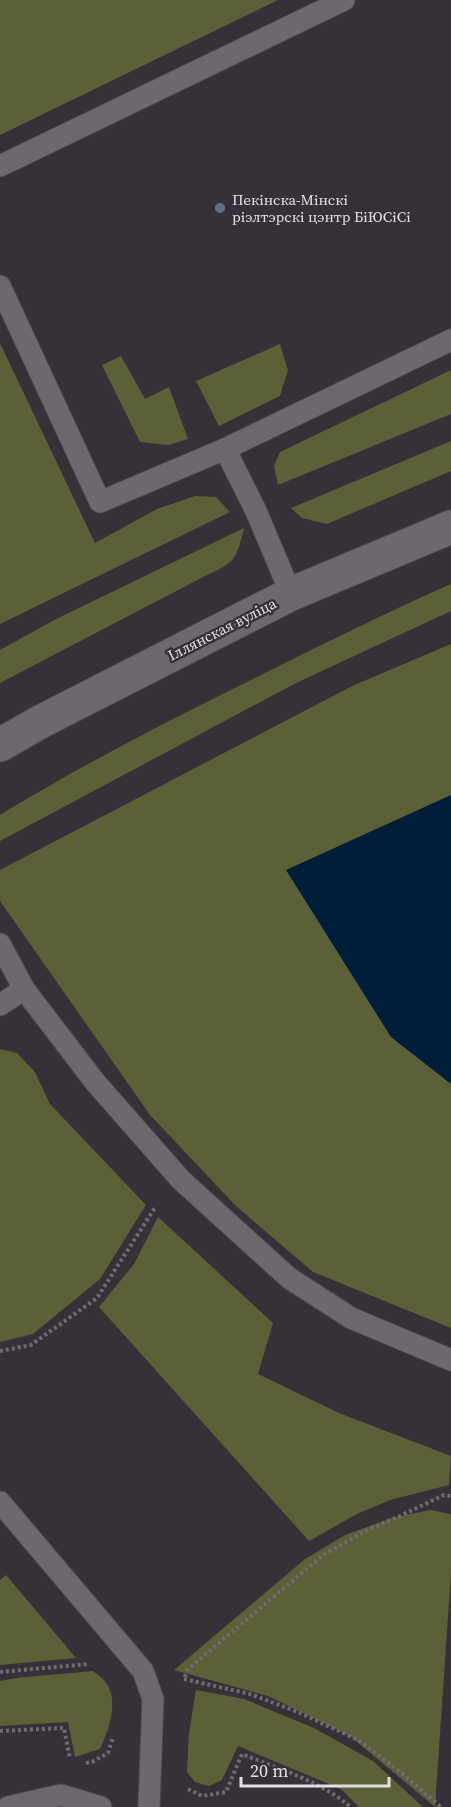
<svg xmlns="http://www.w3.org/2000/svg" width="451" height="1807" viewBox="0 0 451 1807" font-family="'Source Serif 4',serif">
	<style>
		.green { fill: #5b6036 }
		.water { fill: #001e39 }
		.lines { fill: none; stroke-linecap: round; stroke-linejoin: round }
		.service-casing { stroke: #504c52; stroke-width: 23 }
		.tertiary-casing { stroke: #504c52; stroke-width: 35 }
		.path { stroke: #706b72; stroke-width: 4; stroke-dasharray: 3 3; stroke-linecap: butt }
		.service { stroke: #6d676f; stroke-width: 21 }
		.tertiary { stroke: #6d676f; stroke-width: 33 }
		.service-dot { fill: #5c6f8a; stroke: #363038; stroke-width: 2 }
		.labels { text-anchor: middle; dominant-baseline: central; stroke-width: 5; stroke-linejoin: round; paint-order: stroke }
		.poi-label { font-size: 15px; fill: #e2dfe4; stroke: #363038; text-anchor: start }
		.street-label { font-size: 15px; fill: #e2dfe4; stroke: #363038 }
	</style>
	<rect width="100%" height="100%" fill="#363038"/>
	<g class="green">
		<polygon points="0,0 278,0 0,135"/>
		<polygon points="0,343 95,543 157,509 195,496 216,497 230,512 0,624"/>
		<polygon points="280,344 288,370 280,396 219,426 196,381"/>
		<polygon points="121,356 145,399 169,387 188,439 168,445 140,442 102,365"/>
		<polygon points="451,370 451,414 278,485 274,466 280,452"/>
		<polygon points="451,441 451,471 327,524 302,518 291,508"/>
		<path d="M244,528C236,560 236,562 205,576L0,683V650L56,619Z"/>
		<path d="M451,584V611L296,683L0,841V815C83,764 170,720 257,677C321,645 385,613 451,584Z"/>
		<polygon points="451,644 451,1328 313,1272 236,1206 150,1115 0,901 0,870 352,686"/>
		<polygon points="0,1049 17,1053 35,1072 50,1104 146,1205 100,1279 33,1334 0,1342"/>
		<polygon points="158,1217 273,1323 258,1374 339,1413 451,1456 449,1485 390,1500 357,1514 309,1541 99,1307 134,1264"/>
		<polygon points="430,1510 451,1514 451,1573 435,1807 350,1736 268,1696 174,1670 305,1559 345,1535 392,1518"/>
		<polygon points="6,1575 76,1658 0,1665 0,1580"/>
		<path d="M93,1671C98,1675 104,1679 107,1684C119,1703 108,1732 100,1749L75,1757L68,1722L0,1726V1681L16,1678Z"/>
		<polygon points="196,1690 244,1699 314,1728 373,1761 423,1807 359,1807 341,1789 238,1746 222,1780 209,1786 195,1782 187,1772 189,1733"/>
	</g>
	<polygon class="water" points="451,795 451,1084 391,1037 286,870"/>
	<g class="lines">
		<g class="service-casing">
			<g id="service">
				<polyline points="0,166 344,0"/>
				<polyline points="0,286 100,502 225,449 451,340"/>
				<polyline points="225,449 256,511 291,594"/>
				<polyline points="0,944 24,989 95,1082 181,1180 289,1278 351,1318 451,1360"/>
				<polyline points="0,1005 24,989"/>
				<polyline points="0,1502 143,1671 153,1699 149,1807"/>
				<polyline points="8,1807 61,1795 101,1807"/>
			</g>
		</g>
		<g class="tertiary-casing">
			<polyline id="tertiary" points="0,745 40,722 291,594 451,527"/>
		</g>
		<g class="path">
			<polyline points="0,1351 31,1345 97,1298 156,1206"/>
			<polyline points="0,1672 89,1664"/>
			<polyline points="185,1677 187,1670 323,1555 369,1529 400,1516 444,1495 451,1496"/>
			<polyline points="184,1679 250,1694 298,1712 358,1740 397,1769 441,1807"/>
			<polyline points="0,1731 64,1728 70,1759"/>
			<polyline points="86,1763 92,1762 108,1753 113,1737"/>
			<path d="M188,1789L202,1796L226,1792L242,1754C279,1769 320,1781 351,1807"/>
		</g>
		<use href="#service" class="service"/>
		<use href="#tertiary" class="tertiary"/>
	</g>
	<circle class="service-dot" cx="220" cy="208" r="6"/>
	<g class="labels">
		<g class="poi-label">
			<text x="232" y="199">Пекінска-Мінскі<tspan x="232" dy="17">ріэлтэрскі цэнтр БіЮСіСі</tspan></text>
		</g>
		<g class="street-label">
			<text transform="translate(222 629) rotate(-27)">Іллянская вуліца</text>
		</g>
	</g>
	<path d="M241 1777v9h148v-9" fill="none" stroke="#e2dfe4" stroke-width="3"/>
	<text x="250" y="1777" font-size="18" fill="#e2dfe4" stroke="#363038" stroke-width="4.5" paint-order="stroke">20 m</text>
</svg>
